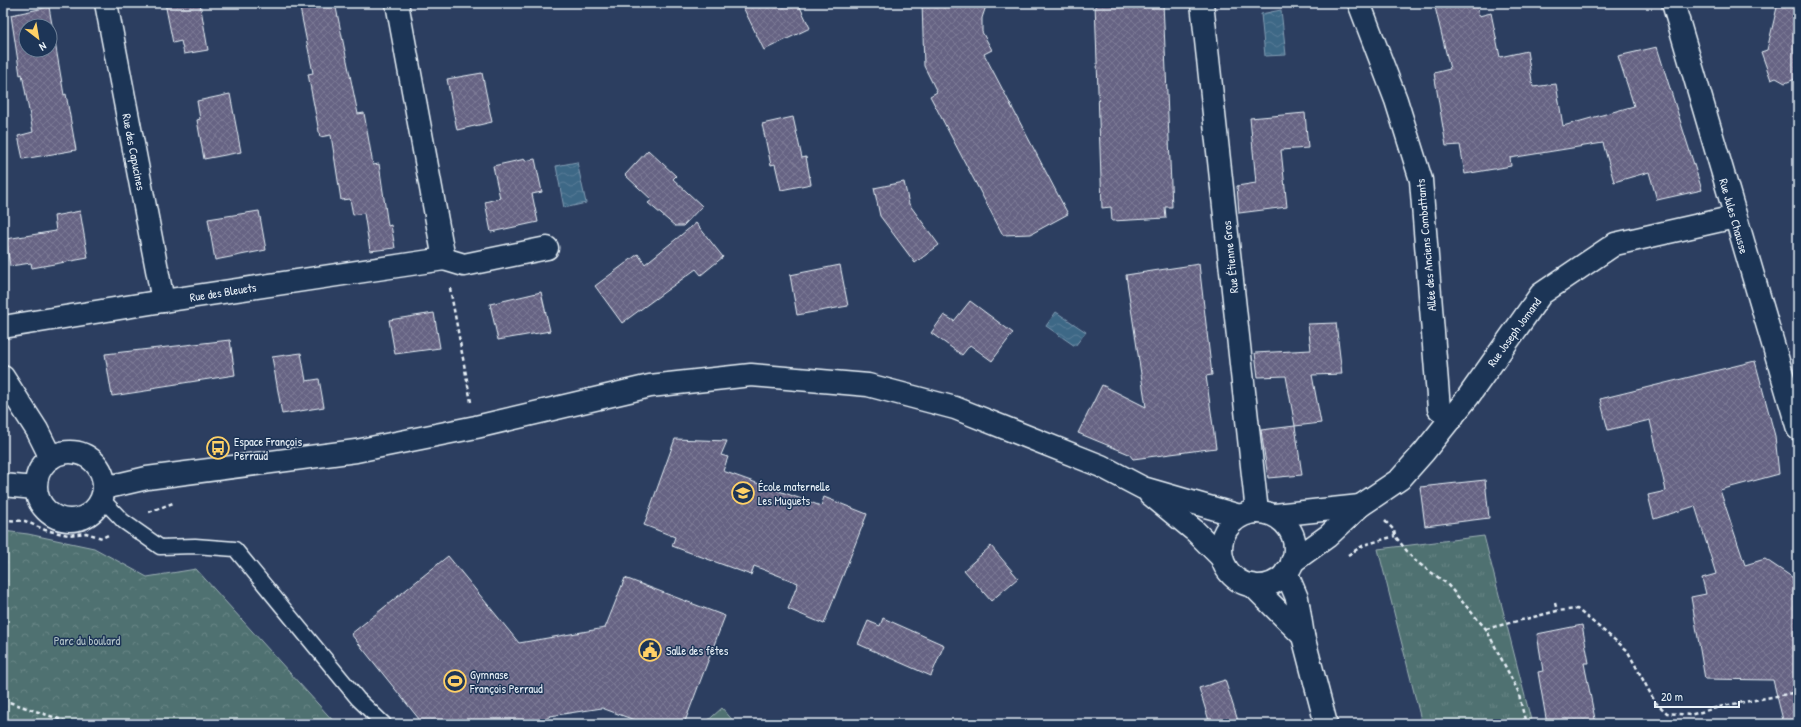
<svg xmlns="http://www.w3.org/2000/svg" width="1801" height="727" viewBox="0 0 1801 727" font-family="'Patrick Hand',sans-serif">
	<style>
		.forest { fill: url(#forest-crowns); stroke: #9cb1b4 }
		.park { fill: url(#park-tufts); stroke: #9cb1b4 }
		.garden { fill: #507171; stroke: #9cb1b4 }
		.water { fill: url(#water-waves); stroke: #829eb4 }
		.building { fill: url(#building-cross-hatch); stroke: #e8f1f8; fill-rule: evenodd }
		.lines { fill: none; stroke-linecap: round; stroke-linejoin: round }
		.lane-casing { stroke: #e8f1f8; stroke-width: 17 }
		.street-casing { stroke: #e8f1f8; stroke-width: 25 }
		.secondary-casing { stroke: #e8f1f8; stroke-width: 25 }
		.path { stroke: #e8f1f8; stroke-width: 2.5; stroke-dasharray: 4 3; stroke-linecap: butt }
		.lane { stroke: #1d3557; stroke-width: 14 }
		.street { stroke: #1d3557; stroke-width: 22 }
		.secondary { stroke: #1d3557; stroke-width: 22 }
		.labels { text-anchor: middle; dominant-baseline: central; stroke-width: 3; stroke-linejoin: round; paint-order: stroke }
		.street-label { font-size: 12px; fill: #e8f1f8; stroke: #1d3557 }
		.poi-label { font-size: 12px; fill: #e8f1f8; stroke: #1d3557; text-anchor: start }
		.park-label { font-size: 12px; fill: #b3c4c9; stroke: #1d3557 }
	</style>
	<defs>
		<pattern id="forest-crowns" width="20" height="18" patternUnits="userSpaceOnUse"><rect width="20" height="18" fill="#507171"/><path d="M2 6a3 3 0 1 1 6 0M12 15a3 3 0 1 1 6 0" fill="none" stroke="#698686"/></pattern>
		<pattern id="park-tufts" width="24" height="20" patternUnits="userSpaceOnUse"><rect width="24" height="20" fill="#507171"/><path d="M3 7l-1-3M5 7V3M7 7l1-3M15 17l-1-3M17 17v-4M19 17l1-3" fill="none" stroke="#698686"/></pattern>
		<pattern id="water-waves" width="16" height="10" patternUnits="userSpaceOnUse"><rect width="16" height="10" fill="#3e6786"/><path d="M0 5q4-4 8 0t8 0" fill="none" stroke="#5a7d98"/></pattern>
		<pattern id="building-cross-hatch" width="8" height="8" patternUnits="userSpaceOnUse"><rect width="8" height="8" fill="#666383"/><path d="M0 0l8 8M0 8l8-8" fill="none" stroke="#7c7a95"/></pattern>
	</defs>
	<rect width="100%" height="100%" fill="#2c3e60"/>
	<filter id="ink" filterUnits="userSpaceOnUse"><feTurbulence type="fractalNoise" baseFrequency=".025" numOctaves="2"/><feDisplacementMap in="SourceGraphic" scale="8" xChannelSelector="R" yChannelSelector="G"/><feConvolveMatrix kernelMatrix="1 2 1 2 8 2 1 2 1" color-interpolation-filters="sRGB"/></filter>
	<g filter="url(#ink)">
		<polygon class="forest" points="3,531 28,534 94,548 147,577 196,569 336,724 3,724"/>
		<polygon class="park" points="1484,536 1532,724 1422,724 1378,549"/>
		<polygon class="garden" points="722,708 736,724 704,724"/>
		<g class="water">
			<polygon points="1281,10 1286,55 1265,56 1261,14"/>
			<polygon points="577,162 586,203 564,208 556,166"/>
			<polygon points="1056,312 1086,332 1075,346 1046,326"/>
		</g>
		<g class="building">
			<polygon points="165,3 200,3 208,50 184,54 181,41 173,43"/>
			<polygon points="299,3 335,3 358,114 364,113 373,165 379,164 388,226 391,225 395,248 370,251 364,213 353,215 350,199 341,200 331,135 320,137 308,74 313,73"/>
			<polygon points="741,3 798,3 810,28 764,50"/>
			<polygon points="922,3 987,3 982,18 982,32 992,50 984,54 1068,214 1031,234 1003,235 930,96 937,92 924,66"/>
			<polygon points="1095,3 1163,3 1172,207 1165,207 1166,218 1112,221 1111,207 1102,208"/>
			<polygon points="1434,3 1476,3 1479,16 1491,13 1500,57 1527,51 1533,87 1556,84 1563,126 1634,106 1618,56 1657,47 1702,190 1657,200 1649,172 1614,182 1603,143 1510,158 1511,166 1465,174 1460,145 1446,146 1434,73 1450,69"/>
			<polygon points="1778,3 1798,3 1798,78 1785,83 1776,78 1771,80 1761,52 1767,50"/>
			<path d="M49,7L64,95L66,94L76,150L23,159L18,136L33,132L22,74L20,75L11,15ZM26,26H50V50H26Z"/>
			<polygon points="482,73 492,122 457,130 447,79"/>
			<polygon points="230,94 241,152 204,159 197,120 200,119 197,101"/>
			<polygon points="1305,113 1308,148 1281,150 1287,207 1239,213 1237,186 1256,183 1250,118"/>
			<polygon points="793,117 802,158 806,157 811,184 781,190 775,164 771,165 762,124"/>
			<polygon points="648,150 676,176 673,179 702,206 683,226 675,226 648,203 652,200 625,175"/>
			<polygon points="525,159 525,161 535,159 542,192 532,194 538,222 491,232 485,202 500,198 493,166"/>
			<polygon points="904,182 909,204 939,245 915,263 880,216 874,188"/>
			<polygon points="80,211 88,258 32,268 31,263 10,266 6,239 56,231 54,216"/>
			<polygon points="259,211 266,250 215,260 208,219"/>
			<polygon points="696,223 723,257 701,275 696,269 622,323 595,286 638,254 645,264"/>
			<polygon points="1199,264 1212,375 1206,376 1216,448 1133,459 1129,454 1078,433 1102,385 1146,407 1126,275"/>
			<polygon points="840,265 848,306 797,315 790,275"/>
			<polygon points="541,292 550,331 498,340 490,304"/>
			<polygon points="970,301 1013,333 992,361 970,345 962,355 931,333 944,315 954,321"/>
			<polygon points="434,313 440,348 395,354 389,320"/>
			<polygon points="1336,323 1342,374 1312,375 1321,423 1295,426 1286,376 1258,377 1255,353 1311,350 1308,324"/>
			<polygon points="230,340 235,375 151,388 152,390 112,396 105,354"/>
			<polygon points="301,353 306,381 319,379 324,407 282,414 272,357"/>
			<polygon points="1755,361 1775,436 1779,474 1720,490 1745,565 1765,559 1792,577 1798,609 1798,724 1784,724 1773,680 1705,679 1691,597 1706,594 1702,578 1716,574 1695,506 1654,519 1648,495 1666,491 1650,420 1608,430 1600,399"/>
			<polygon points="1295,426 1302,475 1268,478 1261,430"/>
			<polygon points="675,439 727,441 721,455 728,457 723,471 821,506 824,497 867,514 824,624 788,609 798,583 754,566 751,575 672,546 675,537 644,525"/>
			<polygon points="1485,480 1489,518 1425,526 1420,487"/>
			<polygon points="991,546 1018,578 991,601 964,570"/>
			<polygon points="448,556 519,643 605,628 625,578 725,616 684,724 645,724 602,708 550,716 540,724 423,724 351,634"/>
			<polygon points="883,618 944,645 931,676 858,644 868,621 880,626"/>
			<polygon points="1582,625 1589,663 1584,663 1596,724 1547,724 1538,672 1543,671 1537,634"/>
			<polygon points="1225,680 1239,724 1210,724 1199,688"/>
		</g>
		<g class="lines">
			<g class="lane-casing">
				<polyline id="lane" points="102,499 123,521 160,547 195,546 235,549 358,699 384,724"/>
			</g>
			<g class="street-casing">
				<g id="street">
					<polyline points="106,3 163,301"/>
					<polyline points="1202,3 1257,512"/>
					<polyline points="1359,3 1396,100 1421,180 1439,409 1452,418"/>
					<polyline points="1673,3 1798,429"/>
					<polyline points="444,259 464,265 547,248"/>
					<polyline points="3,327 163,301 444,259 397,3"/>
					<polyline points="3,377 37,430 51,458"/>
					<polyline points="1275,515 1360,506"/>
					<polyline points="1292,562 1328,536 1360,506 1400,479 1424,452 1468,397 1541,294 1615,244 1735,217"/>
				</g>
			</g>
			<g class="secondary-casing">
				<g id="secondary">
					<circle cx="70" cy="486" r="34"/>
					<polyline points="3,485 35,488"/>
					<polyline points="104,488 147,478 356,451 476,427 650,386 751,375 868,385 955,408 1101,466 1143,488 1240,516"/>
					<polyline points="1150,494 1195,531 1222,558"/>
					<circle cx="1258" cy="549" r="37"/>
					<polyline points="1286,572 1297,598 1303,636 1326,724"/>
					<polyline points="1252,585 1303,636"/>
				</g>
			</g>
			<g class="path">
				<polyline points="450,288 471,402"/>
				<polyline points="149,512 173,503 173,501"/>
				<polyline points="3,520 25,521 45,530 68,535 86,533 102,538 108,535"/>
				<polyline points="1385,521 1394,530 1395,536 1414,560 1446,583 1486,629 1518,691 1526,724"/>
				<polyline points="1348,555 1364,545 1395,536"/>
				<polyline points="1555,603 1557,611"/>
				<polyline points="1486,629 1557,611 1577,609 1627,650 1655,702 1667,713 1690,715 1723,706 1798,692"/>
				<polyline points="3,700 62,720 68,724"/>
			</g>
			<use href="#lane" class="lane"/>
			<use href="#street" class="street"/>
			<use href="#secondary" class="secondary"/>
		</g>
	</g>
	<defs>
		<g id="bus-ring" transform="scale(1.15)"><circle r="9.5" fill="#1d3557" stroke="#ffd166" stroke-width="1.5"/><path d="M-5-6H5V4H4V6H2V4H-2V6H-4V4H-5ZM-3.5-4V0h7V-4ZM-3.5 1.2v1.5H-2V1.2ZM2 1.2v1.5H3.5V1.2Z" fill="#ffd166"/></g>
		<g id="school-ring" transform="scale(1.15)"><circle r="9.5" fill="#1d3557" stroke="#ffd166" stroke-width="1.5"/><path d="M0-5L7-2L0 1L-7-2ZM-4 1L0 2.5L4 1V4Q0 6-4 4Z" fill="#ffd166"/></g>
		<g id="civic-ring" transform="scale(1.15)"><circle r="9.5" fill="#1d3557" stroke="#ffd166" stroke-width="1.5"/><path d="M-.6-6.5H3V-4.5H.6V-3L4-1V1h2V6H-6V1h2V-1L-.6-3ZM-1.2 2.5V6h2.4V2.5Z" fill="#ffd166"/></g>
		<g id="stadium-ring" transform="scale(1.15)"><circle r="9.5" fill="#1d3557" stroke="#ffd166" stroke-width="1.5"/><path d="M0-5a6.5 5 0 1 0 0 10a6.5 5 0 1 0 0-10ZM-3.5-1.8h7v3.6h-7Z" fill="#ffd166"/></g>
	</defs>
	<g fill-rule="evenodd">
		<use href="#bus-ring" x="218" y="448"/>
		<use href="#school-ring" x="743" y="493"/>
		<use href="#civic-ring" x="650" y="650"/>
		<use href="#stadium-ring" x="455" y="681"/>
	</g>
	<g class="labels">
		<g class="street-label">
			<text transform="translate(134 152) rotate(79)">Rue des Capucines</text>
			<text transform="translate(1734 216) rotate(74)">Rue Jules Chausse</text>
			<text transform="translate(1426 245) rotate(-95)">Allée des Anciens Combattants</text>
			<text transform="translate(1230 257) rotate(-96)">Rue Étienne Gros</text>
			<text transform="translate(223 292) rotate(-9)">Rue des Bleuets</text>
			<text transform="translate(1514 332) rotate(-54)">Rue Joseph Jomand</text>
		</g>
		<g class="poi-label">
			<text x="234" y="441">Espace François<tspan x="234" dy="14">Perraud</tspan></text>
			<text x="758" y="486">École maternelle<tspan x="758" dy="14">Les Muguets</tspan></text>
			<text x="666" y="650">Salle des fêtes</text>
			<text x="470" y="674">Gymnase<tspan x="470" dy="14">François Perraud</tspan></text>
		</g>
		<g class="park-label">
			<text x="87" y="640">Parc du boulard</text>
		</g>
	</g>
	<rect width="1801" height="727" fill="none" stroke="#1d3557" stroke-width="16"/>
	<rect x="8" y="8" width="1785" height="711" fill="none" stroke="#e8f1f8" stroke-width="1.5" filter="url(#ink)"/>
	<g transform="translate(38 38) rotate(149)"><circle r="19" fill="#1d3557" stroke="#6e8097"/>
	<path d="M0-3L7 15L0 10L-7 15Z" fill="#ffd166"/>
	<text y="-6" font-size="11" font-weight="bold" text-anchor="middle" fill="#e8f1f8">N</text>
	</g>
	<path d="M1655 701v6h84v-6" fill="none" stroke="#e8f1f8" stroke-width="2"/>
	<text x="1661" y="701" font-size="12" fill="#e8f1f8" stroke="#1d3557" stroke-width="3" paint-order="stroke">20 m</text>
</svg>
